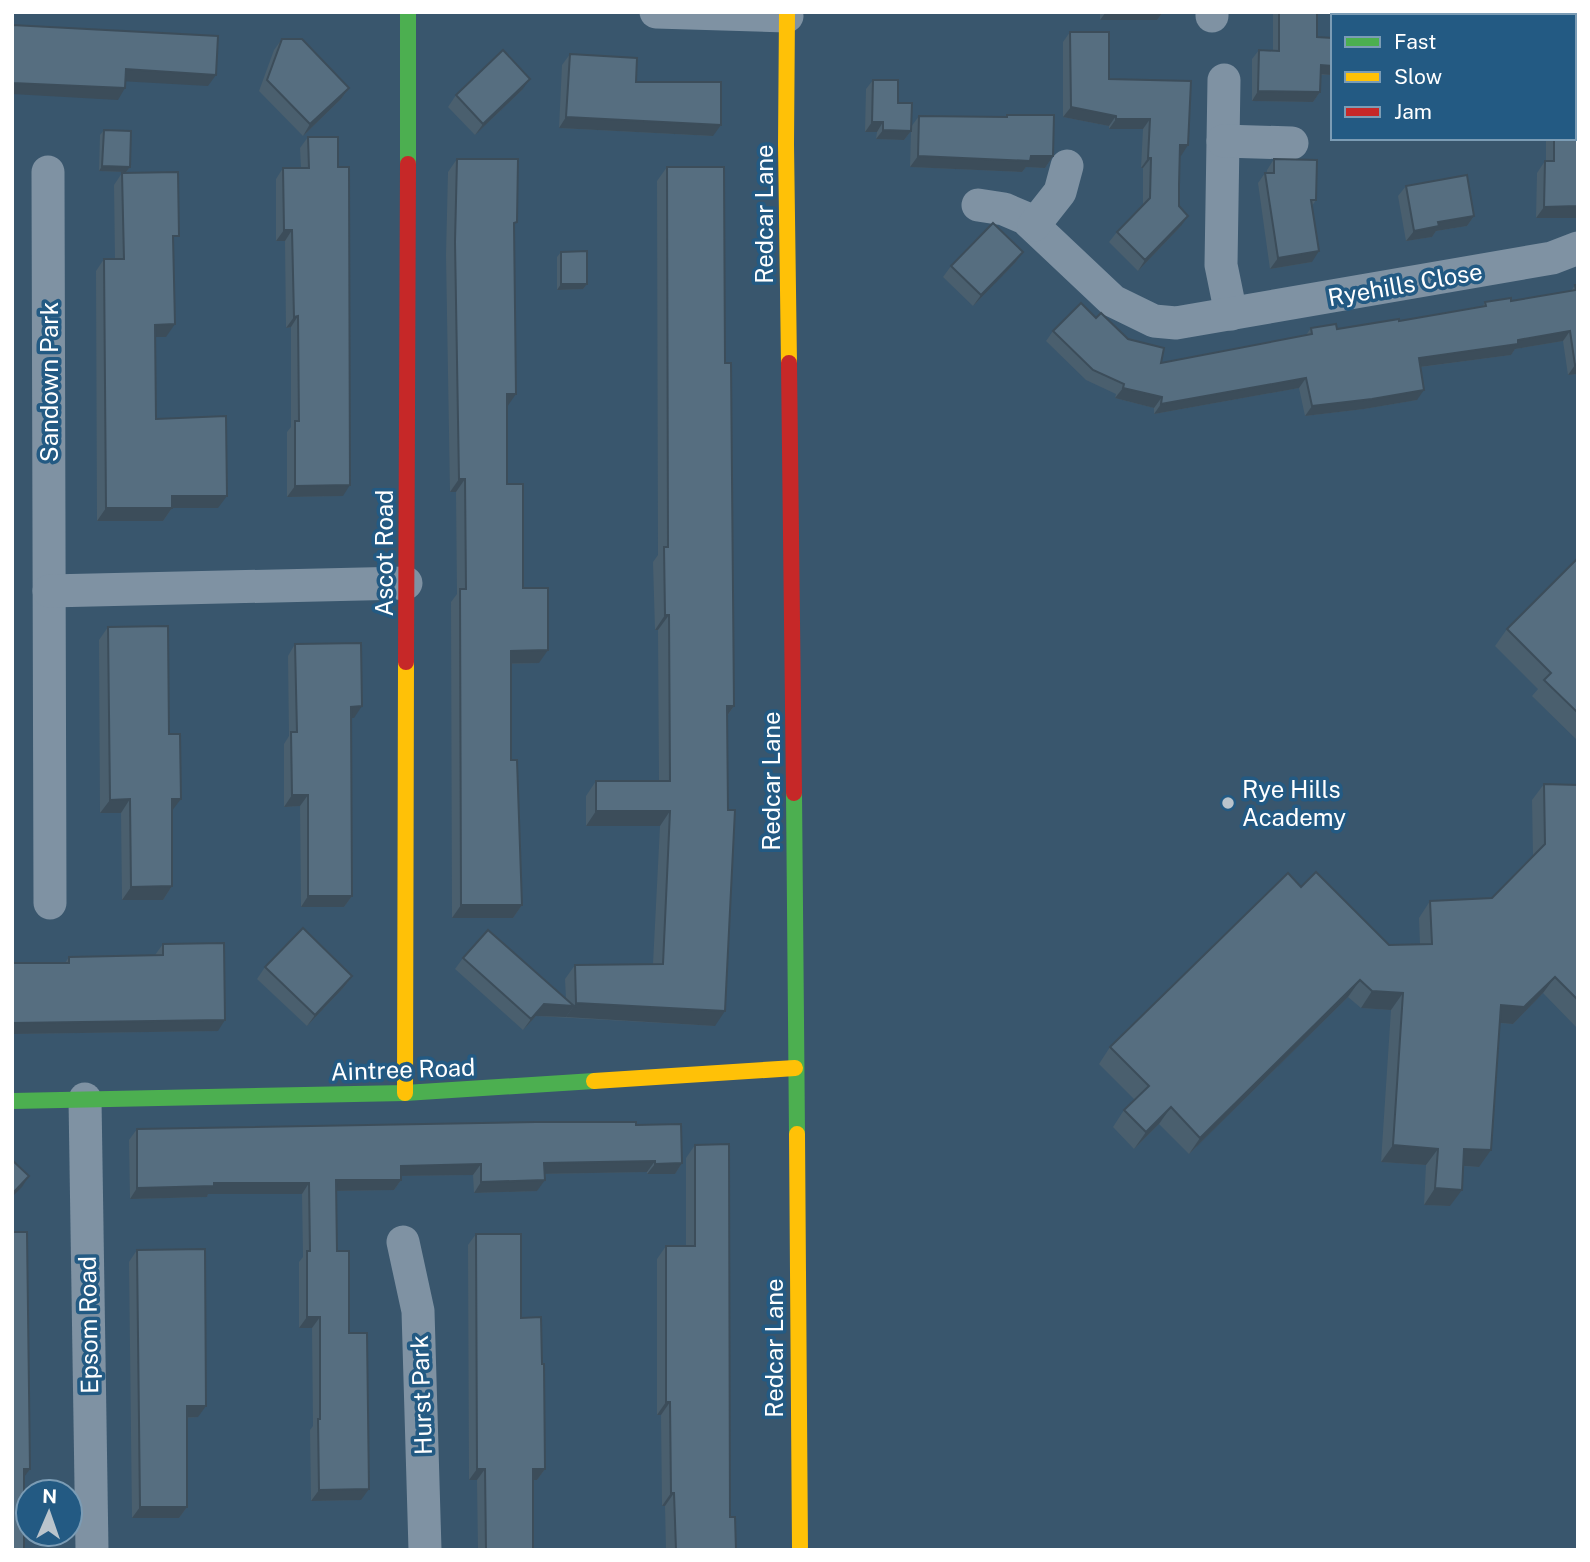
<svg xmlns="http://www.w3.org/2000/svg" width="1590" height="1562" viewBox="0 0 1590 1562" font-family="'Public Sans',sans-serif">
	<style>
		.lines { fill: none; stroke-linecap: round; stroke-linejoin: round }
		.street { stroke: #7f92a3; stroke-width: 33 }
		.fast { stroke: #4caf50; stroke-width: 16 }
		.slow { stroke: #ffc107; stroke-width: 16 }
		.jam { stroke: #c62828; stroke-width: 16 }
		.wall { fill: #4a5f6e }
		.shaded-wall { fill: #3c4d5a }
		.building { fill: #566e80; stroke: #3c4d5a; stroke-width: 2 }
		.poi-dot { fill: #bac4cc; stroke: #235a83; stroke-width: 2.5 }
		.labels { text-anchor: middle; dominant-baseline: central; stroke-width: 7; stroke-linejoin: round; paint-order: stroke }
		.street-label { font-size: 24px; fill: #fff; stroke: #235a83 }
		.poi-label { font-size: 24px; fill: #fff; stroke: #235a83; text-anchor: start }
	</style>
	<rect width="100%" height="100%" fill="#39566d"/>
	<g class="lines">
		<g class="street">
			<polyline points="656,12 787,16"/>
			<polyline points="1212,16 1212,12"/>
			<polyline points="1224,80 1221,265 1231,314"/>
			<polyline points="1223,141 1292,143"/>
			<polyline points="48,172 50,903"/>
			<polyline points="978,205 1004,209 1025,218 1113,301 1154,321 1176,323 1552,258 1578,248"/>
			<polyline points="1034,225 1060,192 1067,166"/>
			<polyline points="49,591 406,583"/>
			<polyline points="85,1099 92,1550"/>
			<polyline points="403,1242 418,1311 425,1550"/>
		</g>
		<g class="fast">
			<polyline points="408,164 408,12"/>
			<polyline points="794,793 797,1134"/>
			<polyline points="12,1101 405,1093 594,1081"/>
		</g>
		<g class="slow">
			<polyline points="787,12 786,144 789,363"/>
			<polyline points="594,1081 795,1068"/>
			<polyline points="405,1093 406,662"/>
			<polyline points="797,1134 800,1550"/>
		</g>
		<g class="jam">
			<polyline points="789,363 794,793"/>
			<polyline points="406,662 408,164"/>
		</g>
	</g>
	<g class="wall">
		<polygon points="1100,12 1163,12 1157,20 1100,20"/>
		<polygon points="1273,12 1317,12 1317,37 1333,75 1320,75 1320,92 1313,102 1252,101 1252,59 1259,50 1273,50"/>
		<polygon points="1070,32 1109,79 1191,81 1181,156 1180,156 1179,206 1181,226 1138,271 1109,242 1117,232 1143,205 1143,168 1141,168 1143,129 1109,129 1109,126 1063,117 1063,42"/>
		<polygon points="282,39 349,88 341,99 303,136 259,91 274,50"/>
		<polygon points="570,54 636,82 713,136 559,128 562,65"/>
		<polygon points="873,80 898,103 911,127 919,116 1005,117 1007,115 1053,156 1045,168 1026,167 1022,172 910,167 911,131 904,140 876,139 877,132 865,132 866,89"/>
		<polygon points="522,90 475,135 448,107 456,95"/>
		<polygon points="104,130 130,167 126,172 99,171 100,135"/>
		<polygon points="308,137 343,496 287,497 287,432 291,427 291,327 286,328 285,241 276,241 276,179 283,168 301,168 300,148"/>
		<polygon points="1546,138 1574,138 1578,218 1536,218 1537,173 1545,161 1546,161"/>
		<polygon points="457,159 514,228 507,407 507,484 523,588 539,663 511,664 511,760 522,905 513,918 452,918 451,602 457,594 456,492 450,492 446,255 448,172"/>
		<polygon points="1274,159 1316,200 1312,206 1312,262 1270,269 1258,183 1265,173 1267,173 1267,170"/>
		<polygon points="667,167 725,363 734,706 728,715 715,1026 536,1016 523,1030 455,969 463,958 566,999 565,979 575,965 653,964 660,826 586,826 586,796 596,781 659,781 658,630 655,630 653,562 658,555 657,181"/>
		<polygon points="122,173 174,243 166,337 155,337 156,419 218,508 172,508 163,521 97,521 96,271 104,259 115,259 114,185"/>
		<polygon points="1406,186 1474,216 1467,226 1436,231 1432,237 1406,241 1398,196"/>
		<polygon points="561,252 587,284 583,289 557,290 557,257"/>
		<polygon points="1023,252 1015,263 973,306 943,277 951,266"/>
		<polygon points="1575,285 1578,285 1578,374 1568,375 1563,341 1515,349 1511,355 1421,367 1417,400 1364,409 1305,416 1299,388 1154,414 1154,408 1115,398 1116,394 1086,380 1046,341 1053,331 1096,318 1161,363 1306,335 1311,328 1337,329 1399,321 1483,306 1485,302 1511,301 1571,291"/>
		<polygon points="1578,558 1578,741 1532,696 1538,689 1495,646 1507,629"/>
		<polygon points="108,627 169,734 172,812 172,886 163,900 122,900 121,813 100,813 99,640"/>
		<polygon points="295,644 354,718 351,718 352,896 344,907 301,907 300,806 284,807 284,744 289,736 288,656"/>
		<polygon points="1544,784 1578,785 1578,1029 1543,993 1513,1024 1499,1023 1479,1167 1463,1166 1450,1206 1424,1205 1426,1165 1381,1162 1391,1010 1361,1008 1348,997 1189,1154 1159,1124 1134,1149 1113,1127 1124,1110 1135,1100 1099,1064 1110,1047 1301,887 1389,945 1420,944 1419,918 1430,901 1492,898 1533,856 1532,800"/>
		<polygon points="163,944 218,1031 12,1034 12,963 65,963 69,957 155,955"/>
		<polygon points="265,967 352,976 344,987 307,1026 257,979"/>
		<polygon points="636,1125 682,1163 675,1174 647,1174 647,1172 545,1174 537,1191 474,1193 473,1175 401,1176 401,1180 394,1190 336,1191 337,1251 349,1333 361,1500 311,1501 310,1430 313,1426 312,1328 299,1328 299,1262 303,1257 302,1194 208,1194 207,1197 130,1199 129,1140 137,1129"/>
		<polygon points="695,1145 730,1517 736,1550 666,1550 665,1506 662,1506 661,1415 657,1415 657,1259 666,1246 686,1246 686,1158"/>
		<polygon points="476,1234 521,1318 545,1469 537,1480 533,1480 533,1550 478,1550 477,1480 469,1480 468,1245"/>
		<polygon points="137,1250 198,1417 187,1418 187,1507 179,1518 132,1518 129,1262"/>
	</g>
	<g class="shaded-wall">
		<polygon points="1106,12 1163,12 1157,20 1100,20"/>
		<polygon points="1321,65 1333,66 1333,75 1314,74"/>
		<polygon points="126,69 216,75 208,86 119,81"/>
		<polygon points="530,79 522,90 475,135 483,124"/>
		<polygon points="12,83 125,88 118,100 12,94"/>
		<polygon points="349,88 341,99 303,136 310,124"/>
		<polygon points="1258,91 1320,92 1313,102 1252,101"/>
		<polygon points="1071,107 1116,116 1109,126 1063,117"/>
		<polygon points="566,117 721,125 713,136 559,128"/>
		<polygon points="1116,119 1150,119 1143,129 1109,129"/>
		<polygon points="872,122 883,122 877,132 865,132"/>
		<polygon points="883,130 911,131 904,140 876,139"/>
		<polygon points="1180,145 1188,145 1181,156 1173,155"/>
		<polygon points="918,156 1053,156 1045,168 1026,167 1022,172 910,167"/>
		<polygon points="1148,158 1151,158 1143,168 1141,168"/>
		<polygon points="102,166 130,167 126,172 99,171"/>
		<polygon points="1578,206 1578,218 1536,218 1544,207"/>
		<polygon points="1188,216 1181,226 1138,271 1145,260"/>
		<polygon points="1474,216 1467,226 1436,231 1432,237 1406,241 1414,231 1438,222"/>
		<polygon points="284,230 292,230 285,241 276,241"/>
		<polygon points="1319,251 1312,262 1270,269 1278,258"/>
		<polygon points="1023,252 1015,263 973,306 981,295"/>
		<polygon points="561,284 587,284 583,289 557,290"/>
		<polygon points="298,316 291,327 286,328 294,317"/>
		<polygon points="175,324 166,337 147,337 155,325"/>
		<polygon points="1570,331 1563,341 1515,349 1511,355 1412,368 1419,358"/>
		<polygon points="1578,364 1578,374 1568,375 1575,365"/>
		<polygon points="1306,378 1299,388 1154,414 1161,404"/>
		<polygon points="1123,388 1162,397 1154,408 1115,398"/>
		<polygon points="1424,390 1417,400 1364,409 1305,416 1312,406"/>
		<polygon points="507,394 516,394 507,407"/>
		<polygon points="459,479 465,479 456,492 450,492"/>
		<polygon points="350,485 343,496 287,497 295,486"/>
		<polygon points="172,496 227,496 218,508 169,508 172,508 163,521 97,521 106,508"/>
		<polygon points="665,615 669,615 658,630 655,630"/>
		<polygon points="548,650 539,663 502,664 511,651"/>
		<polygon points="362,706 354,718 343,718 351,707"/>
		<polygon points="727,706 734,706 724,720"/>
		<polygon points="292,795 308,795 300,806 284,807"/>
		<polygon points="130,799 121,813 100,813 110,800"/>
		<polygon points="172,799 181,799 171,812"/>
		<polygon points="596,811 670,811 660,826 586,826"/>
		<polygon points="172,886 163,900 122,900 131,887"/>
		<polygon points="308,896 352,896 344,907 301,907"/>
		<polygon points="461,905 522,905 513,918 452,918"/>
		<polygon points="352,976 344,987 307,1026 315,1015"/>
		<polygon points="1555,977 1543,993 1513,1024 1489,1022 1501,1005"/>
		<polygon points="1360,980 1348,997 1189,1154 1200,1138"/>
		<polygon points="1372,991 1403,993 1391,1010 1361,1008"/>
		<polygon points="576,1003 725,1011 715,1026 566,1017"/>
		<polygon points="544,1004 574,1006 566,1017 536,1016 523,1030 531,1019"/>
		<polygon points="225,1020 218,1031 12,1034 12,1023"/>
		<polygon points="1171,1107 1159,1124 1134,1149 1146,1132"/>
		<polygon points="1393,1145 1438,1149 1426,1165 1381,1162"/>
		<polygon points="1464,1149 1491,1150 1479,1167 1453,1165"/>
		<polygon points="655,1161 647,1172 537,1174 544,1163"/>
		<polygon points="682,1163 675,1174 647,1174 655,1164"/>
		<polygon points="481,1164 473,1175 394,1176 401,1166"/>
		<polygon points="29,1176 22,1187 12,1197 12,1194"/>
		<polygon points="336,1180 401,1180 394,1190 329,1191"/>
		<polygon points="545,1180 537,1191 474,1193 481,1182"/>
		<polygon points="214,1183 309,1183 302,1194 208,1194 207,1197 130,1199 137,1188"/>
		<polygon points="1435,1188 1462,1190 1450,1206 1424,1205"/>
		<polygon points="307,1317 320,1317 312,1328 299,1328"/>
		<polygon points="666,1402 670,1402 661,1415 657,1415"/>
		<polygon points="187,1406 206,1406 198,1417 179,1418"/>
		<polygon points="24,1469 30,1469 22,1480"/>
		<polygon points="477,1469 485,1469 477,1480 469,1480"/>
		<polygon points="533,1469 545,1469 537,1480 525,1480"/>
		<polygon points="369,1489 361,1500 311,1501 319,1490"/>
		<polygon points="671,1493 674,1493 665,1506 662,1506"/>
		<polygon points="140,1507 187,1507 179,1518 132,1518"/>
	</g>
	<g class="building">
		<polygon points="1279,12 1317,12 1317,37 1333,38 1333,66 1321,65 1320,92 1258,91 1259,50 1279,51"/>
		<polygon points="12,25 218,36 216,75 126,69 125,88 12,83"/>
		<polygon points="1070,32 1109,32 1109,79 1191,81 1188,145 1180,145 1179,185 1179,206 1188,216 1145,260 1117,232 1150,198 1151,158 1148,158 1150,119 1116,119 1116,116 1071,107"/>
		<polygon points="282,39 302,39 349,88 310,124 267,80"/>
		<polygon points="1574,42 1578,42 1578,206 1544,207 1545,161 1554,161 1554,138 1574,138"/>
		<polygon points="503,50 530,79 483,124 456,95"/>
		<polygon points="570,54 637,58 636,82 721,82 721,125 566,117"/>
		<polygon points="873,80 898,80 898,103 912,103 911,131 883,130 883,122 872,122"/>
		<polygon points="1007,115 1054,115 1053,156 1031,156 1030,161 918,156 919,116 1007,117"/>
		<polygon points="104,130 131,131 130,167 102,166"/>
		<polygon points="308,137 338,137 338,167 349,167 350,485 295,486 295,421 299,421 298,316 294,317 292,230 284,230 283,168 309,168"/>
		<polygon points="457,159 518,159 517,222 514,223 516,394 507,394 507,484 523,484 523,588 548,588 548,650 511,651 511,760 517,760 522,905 461,905 460,589 466,589 465,479 459,479 455,242"/>
		<polygon points="1274,159 1317,160 1316,200 1311,200 1319,251 1278,258 1265,173 1274,173"/>
		<polygon points="667,167 724,167 725,363 731,363 734,706 727,706 728,810 735,810 725,1011 576,1003 575,965 663,964 670,811 596,811 596,781 670,781 669,615 665,615 664,547 668,547"/>
		<polygon points="178,172 179,236 173,236 175,324 155,325 156,419 226,416 227,496 172,496 172,508 106,508 104,259 124,259 122,173"/>
		<polygon points="1467,175 1474,216 1438,222 1439,226 1414,231 1406,186"/>
		<polygon points="993,223 1023,252 981,295 951,266"/>
		<polygon points="587,251 587,284 561,284 561,252"/>
		<polygon points="1575,285 1578,285 1578,364 1575,365 1570,331 1518,340 1518,344 1419,358 1424,390 1372,399 1312,406 1306,378 1161,404 1162,397 1123,388 1124,384 1093,370 1053,331 1081,303 1096,318 1101,313 1128,339 1164,348 1161,363 1312,334 1311,328 1336,324 1337,329 1399,319 1399,321 1486,306 1485,302 1511,298 1511,301 1576,290"/>
		<polygon points="1578,558 1578,713 1544,680 1551,673 1507,629"/>
		<polygon points="168,626 169,734 180,734 181,799 172,799 172,886 131,887 130,799 110,800 108,627"/>
		<polygon points="361,643 362,706 351,707 352,896 308,896 308,795 292,795 291,732 297,732 295,644"/>
		<polygon points="1544,784 1578,785 1578,1000 1555,977 1524,1007 1501,1005 1491,1150 1464,1149 1462,1190 1435,1188 1438,1149 1393,1145 1403,993 1372,991 1360,980 1200,1138 1171,1107 1146,1132 1124,1110 1149,1086 1110,1047 1288,873 1301,887 1316,872 1389,945 1432,944 1430,901 1492,898 1545,844"/>
		<polygon points="303,928 352,976 315,1015 265,967"/>
		<polygon points="488,930 574,1006 544,1004 531,1019 463,958"/>
		<polygon points="224,943 225,1020 12,1023 12,963 69,963 69,957 163,955 163,944"/>
		<polygon points="536,1122 636,1122 636,1125 681,1124 682,1163 655,1164 655,1161 544,1163 545,1180 481,1182 481,1164 401,1166 401,1180 336,1180 337,1251 349,1251 349,1333 367,1333 369,1489 319,1490 318,1419 320,1419 320,1317 307,1317 307,1251 310,1251 309,1183 214,1183 214,1186 137,1188 137,1129"/>
		<polygon points="729,1144 730,1517 735,1517 736,1550 676,1550 674,1493 671,1493 670,1402 666,1402 666,1246 695,1246 695,1145"/>
		<polygon points="12,1160 29,1176 12,1194"/>
		<polygon points="12,1232 27,1232 30,1469 24,1469 24,1550 12,1550"/>
		<polygon points="476,1234 521,1234 521,1318 541,1317 542,1364 544,1364 545,1469 533,1469 533,1550 486,1550 485,1469 477,1469"/>
		<polygon points="205,1249 206,1406 187,1406 187,1507 140,1507 137,1250"/>
	</g>
	<circle class="poi-dot" cx="1228" cy="803" r="7"/>
	<g class="labels">
		<g class="street-label">
			<text transform="translate(764 214) rotate(-90)">Redcar Lane</text>
			<text transform="translate(1405 284) rotate(-10)">Ryehills Close</text>
			<text transform="translate(49 382) rotate(-90)">Sandown Park</text>
			<text transform="translate(384 553) rotate(-90)">Ascot Road</text>
			<text transform="translate(771 781) rotate(-90)">Redcar Lane</text>
			<text transform="translate(403 1069) rotate(-2)">Aintree Road</text>
			<text transform="translate(88 1325) rotate(-91)">Epsom Road</text>
			<text transform="translate(774 1348) rotate(-90)">Redcar Lane</text>
			<text transform="translate(421 1395) rotate(-92)">Hurst Park</text>
		</g>
		<g class="poi-label">
			<text x="1242" y="789">Rye Hills<tspan x="1242" dy="28">Academy</tspan></text>
		</g>
	</g>
	<rect width="1590" height="1562" fill="none" stroke="#ffffff" stroke-width="28"/>
	<rect x="1331" y="14" width="245" height="126" fill="#235a83" stroke="#7b9cb5" stroke-width="2"/>
	<rect x="1345" y="37" width="35" height="10" fill="#4caf50" stroke="#7b9cb5" stroke-width="2"/>
	<text x="1394" y="49" font-size="21" fill="#ffffff">Fast</text>
	<rect x="1345" y="72" width="35" height="10" fill="#ffc107" stroke="#7b9cb5" stroke-width="2"/>
	<text x="1394" y="84" font-size="21" fill="#ffffff">Slow</text>
	<rect x="1345" y="107" width="35" height="10" fill="#c62828" stroke="#7b9cb5" stroke-width="2"/>
	<text x="1394" y="119" font-size="21" fill="#ffffff">Jam</text>
	<g transform="translate(49 1513) rotate(2)"><circle r="33" fill="#235a83" stroke="#7b9cb5" stroke-width="2"/>
	<path d="M0-5L12 26L0 18L-12 26Z" fill="#bac4cc"/>
	<text y="-10" font-size="19" font-weight="bold" text-anchor="middle" fill="#ffffff">N</text>
	</g>
</svg>
